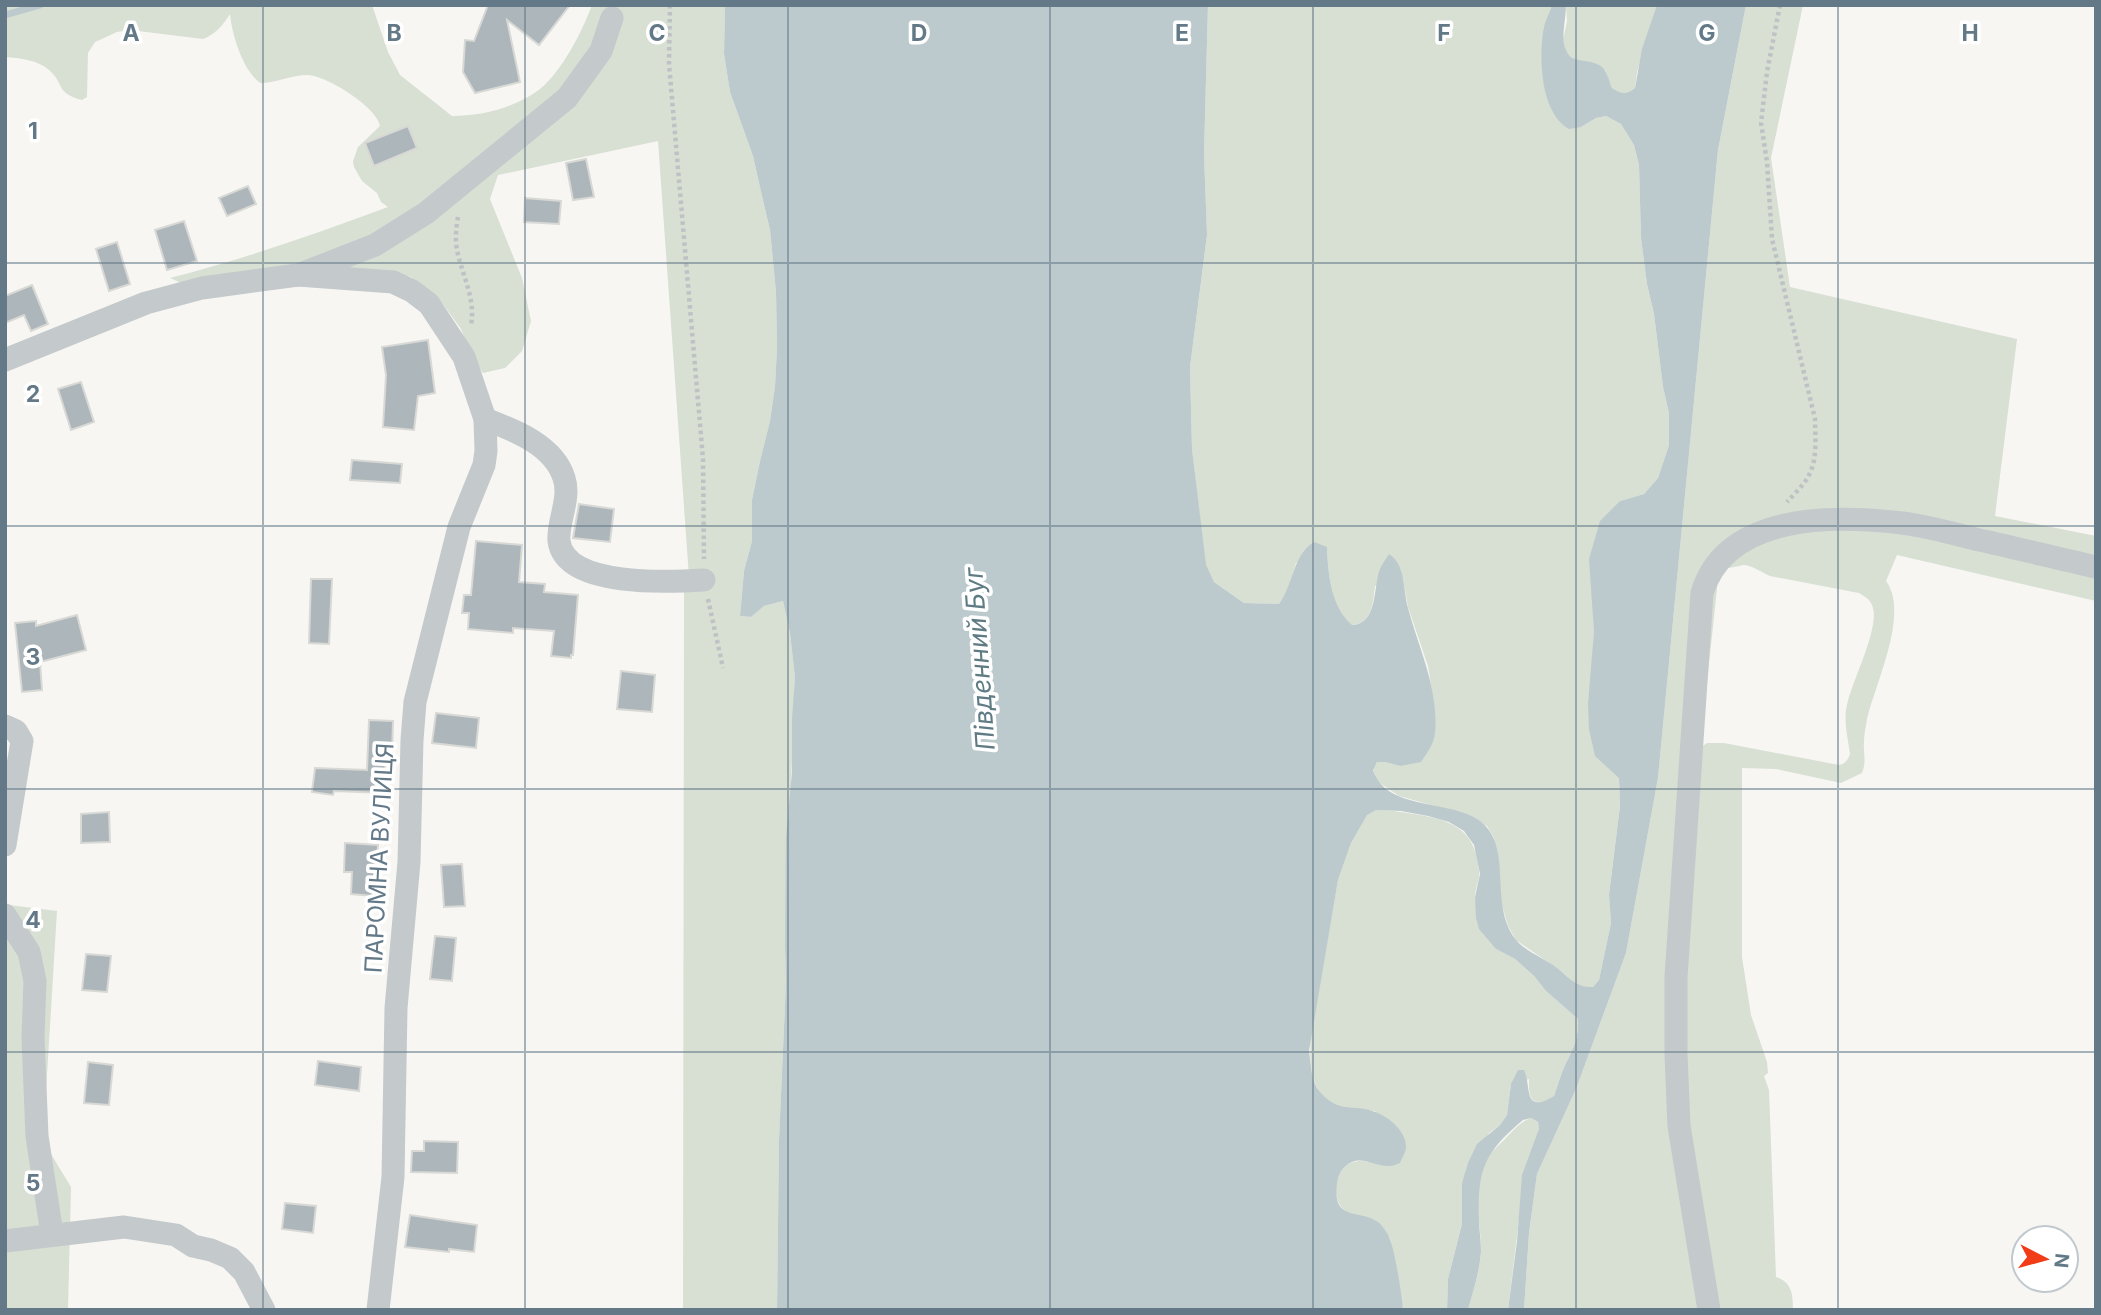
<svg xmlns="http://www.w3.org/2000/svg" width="2101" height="1315" viewBox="0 0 2101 1315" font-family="Inter,sans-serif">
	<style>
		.green { fill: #d8dfd3; fill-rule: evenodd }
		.water { fill: #bccacd }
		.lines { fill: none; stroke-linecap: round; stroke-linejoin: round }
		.stream { stroke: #bccacd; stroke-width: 7 }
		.building { fill: #acb6bb; stroke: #d8d8d5; stroke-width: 2 }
		.path { stroke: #bfc2c4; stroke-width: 4.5; stroke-dasharray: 3.5 3.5; stroke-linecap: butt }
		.street { stroke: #c4c9cc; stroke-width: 23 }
		.grid { fill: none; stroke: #637987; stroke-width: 2; stroke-opacity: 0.55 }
		.labels { text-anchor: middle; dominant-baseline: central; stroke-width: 7; stroke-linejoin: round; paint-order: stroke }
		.street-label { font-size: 24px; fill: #637987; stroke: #fff }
		.water-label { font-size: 26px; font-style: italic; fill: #5f7b83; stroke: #fff }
		.grid-label { font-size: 23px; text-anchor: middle; font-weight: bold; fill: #637987; stroke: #fff; stroke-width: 7; stroke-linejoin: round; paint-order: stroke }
	</style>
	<rect width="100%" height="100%" fill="#f7f6f3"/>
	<g class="green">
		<path d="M5,5H372L388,52L400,75L452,116C482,116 515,108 540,89C562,71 582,32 592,5H725L724,54L730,92L753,156L762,196L770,230L776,292L777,348L775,386L770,421L760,461L752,500V541L744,571L740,616L751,617L764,606L783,601L790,633L795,678L785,947L786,982L779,1140L777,1310H683L684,590L689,577L658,141L498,175L490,199L522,278L531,321L522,351L505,368L483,373L473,360L461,329L443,304L411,277L390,272L186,285L170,278C244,259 316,234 388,207L381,202L377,193L362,181L354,167L353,161L358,147L380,126C377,107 327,76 308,75C291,75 276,83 260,83C242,69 232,34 230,14C223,25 216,34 203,39L130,30L117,32L95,42L88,53L87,97L82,100C55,93 65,84 49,70C38,60 20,58 5,57Z"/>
		<path d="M1208,5H1552L1543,30L1581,127L1596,118L1606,116L1621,124L1634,145L1639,165L1641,238L1647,284L1654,314L1663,387L1669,413V445L1658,478L1644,494L1620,501L1593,608L1594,632L1593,663L1588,703L1619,778L1620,806L1609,895L1611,923L1599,980L1593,987L1585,988L1574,983L1555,967L1516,940L1508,926L1502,905L1494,838L1487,826L1460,813L1399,796L1377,781L1373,769L1377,762H1385L1400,766L1435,735L1434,703L1428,666L1408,607L1403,578L1375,586C1373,603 1372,624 1351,625C1331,606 1328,574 1327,548L1296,563L1287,593L1279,604L1244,603L1214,582L1205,565L1192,449L1190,367L1207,235L1204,154Z"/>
		<path d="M1566,5H1657L1637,72L1635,88C1626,95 1621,94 1612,88L1605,70L1576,60L1566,53L1563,40L1567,21Z"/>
		<path d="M1746,5H1803L1771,158L1790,287L2017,339L1995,516L2096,536V562L1940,523L1878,515L1819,513L1758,528L1730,543L1718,555L1731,556L1754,541L1776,533L1806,525L1847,523L1915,529L2096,572V601L1897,555L1886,581C1910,613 1875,684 1867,719C1866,726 1864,734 1864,741C1863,754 1867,760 1862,773L1841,783L1776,769L1742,768V957L1751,1015L1767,1062L1768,1073L1764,1076L1769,1090L1776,1277C1792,1282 1793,1294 1793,1310H1524L1529,1233L1537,1174L1576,1089L1626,953L1658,778L1718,150ZM1744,565C1753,566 1761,572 1770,576L1859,593C1866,597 1871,600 1873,608C1879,630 1852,681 1847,705C1843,721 1848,738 1850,754C1848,760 1845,764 1839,765L1724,743H1707L1700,748L1719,570Z"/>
		<path d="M1376,810C1389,810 1401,812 1414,814C1452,820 1476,829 1479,872C1480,881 1474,890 1475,899C1478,914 1490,934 1496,949L1515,959L1534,976L1546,991L1578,1019C1579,1036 1574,1048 1566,1063C1561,1073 1558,1085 1554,1096C1533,1109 1528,1100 1529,1079L1511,1084L1507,1115L1500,1125L1489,1133L1462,1183V1224L1448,1279L1447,1310H1403L1390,1238C1383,1231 1374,1221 1364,1217C1357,1214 1350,1216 1344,1210C1331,1198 1334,1170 1351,1163C1363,1158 1377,1164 1389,1166L1375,1111C1364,1110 1352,1110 1341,1107C1306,1097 1309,1055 1312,1026L1338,880L1351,843L1367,814Z"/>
		<polygon points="5,903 9,905 57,911 43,1141 71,1187 68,1310 5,1310"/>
		<path d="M1531,1118L1538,1122L1539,1129L1520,1211L1508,1310H1468C1473,1291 1480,1271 1481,1252C1482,1222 1469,1184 1488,1157C1492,1151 1498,1146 1503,1141C1512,1132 1519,1122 1531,1118Z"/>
	</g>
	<path class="water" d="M725,5H1208L1204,154L1207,235L1190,367L1192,449L1206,565L1214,582L1244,603L1279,604C1294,584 1292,556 1314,542L1327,547C1328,574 1331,607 1352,625C1378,624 1373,587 1380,569C1382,564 1386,559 1389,554C1406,565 1403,590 1408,608C1419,649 1439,689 1435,733C1434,744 1427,753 1421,762L1400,766L1385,762H1377L1373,770C1389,819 1473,792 1493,837C1507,867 1492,912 1517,941C1528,953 1544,958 1557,968C1569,978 1577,988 1593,987L1599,980L1611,923L1609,895L1620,806L1619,778L1595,756L1589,729L1588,703L1594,632L1589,559L1600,521L1620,501L1644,494L1658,478L1669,445V413L1663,387L1654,314L1647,284L1641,238L1639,165L1634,145L1621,124L1606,116L1596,118L1581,127L1569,129C1541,113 1539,62 1543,32C1544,23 1549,14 1552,5H1566C1566,16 1562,35 1564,44C1569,66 1584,57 1599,65C1607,69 1609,81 1612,88C1621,94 1626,95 1635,88L1642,49L1657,5H1746L1718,150L1658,778L1626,953L1576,1089L1537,1174L1529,1233L1524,1310H1508L1517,1241L1522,1175L1539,1129L1538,1122L1531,1118L1523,1120C1485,1152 1477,1169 1479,1219C1479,1229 1481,1240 1481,1251C1480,1271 1473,1291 1468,1310H1447L1448,1279L1462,1224V1183L1468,1163L1477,1144L1500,1125L1507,1115L1511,1084L1518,1070H1524C1532,1086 1522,1115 1554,1096C1558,1085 1561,1073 1566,1063C1574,1048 1579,1036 1578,1019L1546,991L1534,976L1515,959L1496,949L1479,929L1476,918L1475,897L1480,874L1474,845L1464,831L1449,822L1428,816L1401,811L1376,810L1367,815L1351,843L1338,880L1309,1051C1311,1064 1311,1082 1320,1092C1340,1115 1353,1103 1375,1112C1389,1117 1406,1131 1406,1147C1406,1152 1402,1158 1400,1163C1396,1164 1393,1166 1389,1166C1376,1167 1365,1157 1352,1162C1343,1166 1338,1174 1337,1183C1332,1222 1358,1209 1378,1222C1382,1225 1386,1231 1388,1235C1394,1244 1402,1296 1403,1310H777L779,1140L786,982L785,947L786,837L792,772V719L795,678L790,633L783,601L764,606L751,617L740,616L744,571L752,541V500L760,461L770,421L775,386L777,348L776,292L770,230L762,196L753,156L730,92L724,54Z"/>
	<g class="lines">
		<polyline class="stream" points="5,15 40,5"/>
	</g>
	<g class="building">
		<polygon points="488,5 570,5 539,45 507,20 520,82 475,93 463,72 465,40 474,41"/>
		<polygon points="408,126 417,148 374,166 365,143"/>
		<polygon points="586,159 594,197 573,200 566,163"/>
		<polygon points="248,186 256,204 227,216 219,198"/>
		<polygon points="525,198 561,201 559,224 524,222"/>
		<polygon points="184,221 197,261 167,270 155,230"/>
		<polygon points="117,242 130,284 109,291 96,249"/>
		<polygon points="32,285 48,324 31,331 24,315 5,323 5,296"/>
		<polygon points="428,340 435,393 418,396 414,430 383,427 386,375 382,347"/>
		<polygon points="81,382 94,422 71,430 58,389"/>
		<polygon points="352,460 402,464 400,483 350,480"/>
		<polygon points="579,504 614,509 610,542 573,538"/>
		<polygon points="476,541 522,545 519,582 545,584 544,592 578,595 573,655 571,655 571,658 551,656 554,631 513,628 513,633 468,629 469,613 462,613 464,595 471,595"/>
		<polygon points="311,579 332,579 329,644 309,643"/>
		<polygon points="77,615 86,650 40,662 42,690 22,692 15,623 36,621 36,626"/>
		<polygon points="621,671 655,675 652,712 617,709"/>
		<polygon points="436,713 479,718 476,748 432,743"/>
		<polygon points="369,720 393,721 392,755 386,755 384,793 334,791 333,795 312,792 315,768 367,770"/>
		<polygon points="109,812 110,842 81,843 81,814"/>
		<polygon points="345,843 378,845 374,896 351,894 352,872 344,872"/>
		<polygon points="462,864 465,906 444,907 441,865"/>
		<polygon points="435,936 456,938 452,981 430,979"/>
		<polygon points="86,954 111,956 107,992 82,990"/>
		<polygon points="318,1061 361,1067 359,1091 315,1085"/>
		<polygon points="88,1062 113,1065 109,1105 84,1103"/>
		<polygon points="424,1141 458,1142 457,1173 411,1172 412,1151 424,1151"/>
		<polygon points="285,1203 316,1206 313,1233 282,1229"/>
		<polygon points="410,1215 477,1225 474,1252 449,1249 449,1252 405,1247"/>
	</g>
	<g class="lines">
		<g class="path">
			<polyline points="670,5 669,64 703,459 704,559"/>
			<path d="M1780,5L1767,72L1761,123L1767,162L1772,239L1815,419C1815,437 1818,458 1809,475C1804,485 1794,494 1787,502"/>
			<path d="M458,217C456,228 455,239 457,250C462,275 476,299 471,325"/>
			<polyline points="708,599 723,668"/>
		</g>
		<g class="street">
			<polyline points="298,275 393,282 412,291 429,304 464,357 485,419 486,451 484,465 459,527 415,702 412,740 409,862 396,1008 393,1177 378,1310"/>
			<polyline points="5,360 146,303 202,288 298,275 375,245 426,213 567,98 601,51 612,18"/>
			<path d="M485,419C514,430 554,445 564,478C571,498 557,523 559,541C565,588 671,582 704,580"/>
			<polyline points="5,726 16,731 22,741 5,845"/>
			<polyline points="5,915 29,952 35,981 33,1037 37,1136 52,1234"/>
			<polyline points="5,1241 124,1227 176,1235 193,1246 211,1250 230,1258 244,1272 264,1310"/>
			<path d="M1709,1310L1679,1126L1676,1054V977L1702,593C1726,513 1834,515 1902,523C1927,526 1951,533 1975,539C2016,548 2056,558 2096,567"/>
		</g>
	</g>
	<path class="grid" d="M263,5V1310M525,5V1310M788,5V1310M1050,5V1310M1313,5V1310M1576,5V1310M1838,5V1310M5,263H2096M5,526H2096M5,789H2096M5,1052H2096"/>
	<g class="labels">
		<g class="street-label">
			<text transform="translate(379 858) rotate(-87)">ПАРОМНА ВУЛИЦЯ</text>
		</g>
		<g class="water-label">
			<text transform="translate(979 659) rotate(-94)">Південний Буг</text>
		</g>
	</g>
	<g class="grid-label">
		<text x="131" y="41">A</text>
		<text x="394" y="41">B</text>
		<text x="657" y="41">C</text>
		<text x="919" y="41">D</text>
		<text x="1182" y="41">E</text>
		<text x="1444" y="41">F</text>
		<text x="1707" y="41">G</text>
		<text x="1970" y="41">H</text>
		<text x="33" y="139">1</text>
		<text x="33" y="402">2</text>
		<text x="33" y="665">3</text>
		<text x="33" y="928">4</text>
		<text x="33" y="1191">5</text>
	</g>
	<rect width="2101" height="1315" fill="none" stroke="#637987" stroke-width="14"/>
	<g transform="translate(2045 1259) rotate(96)"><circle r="33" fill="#ffffff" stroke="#c1c9cf" stroke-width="2"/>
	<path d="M0-5L12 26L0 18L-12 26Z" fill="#f23b17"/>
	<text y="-10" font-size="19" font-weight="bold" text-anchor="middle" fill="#637987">N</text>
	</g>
</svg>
